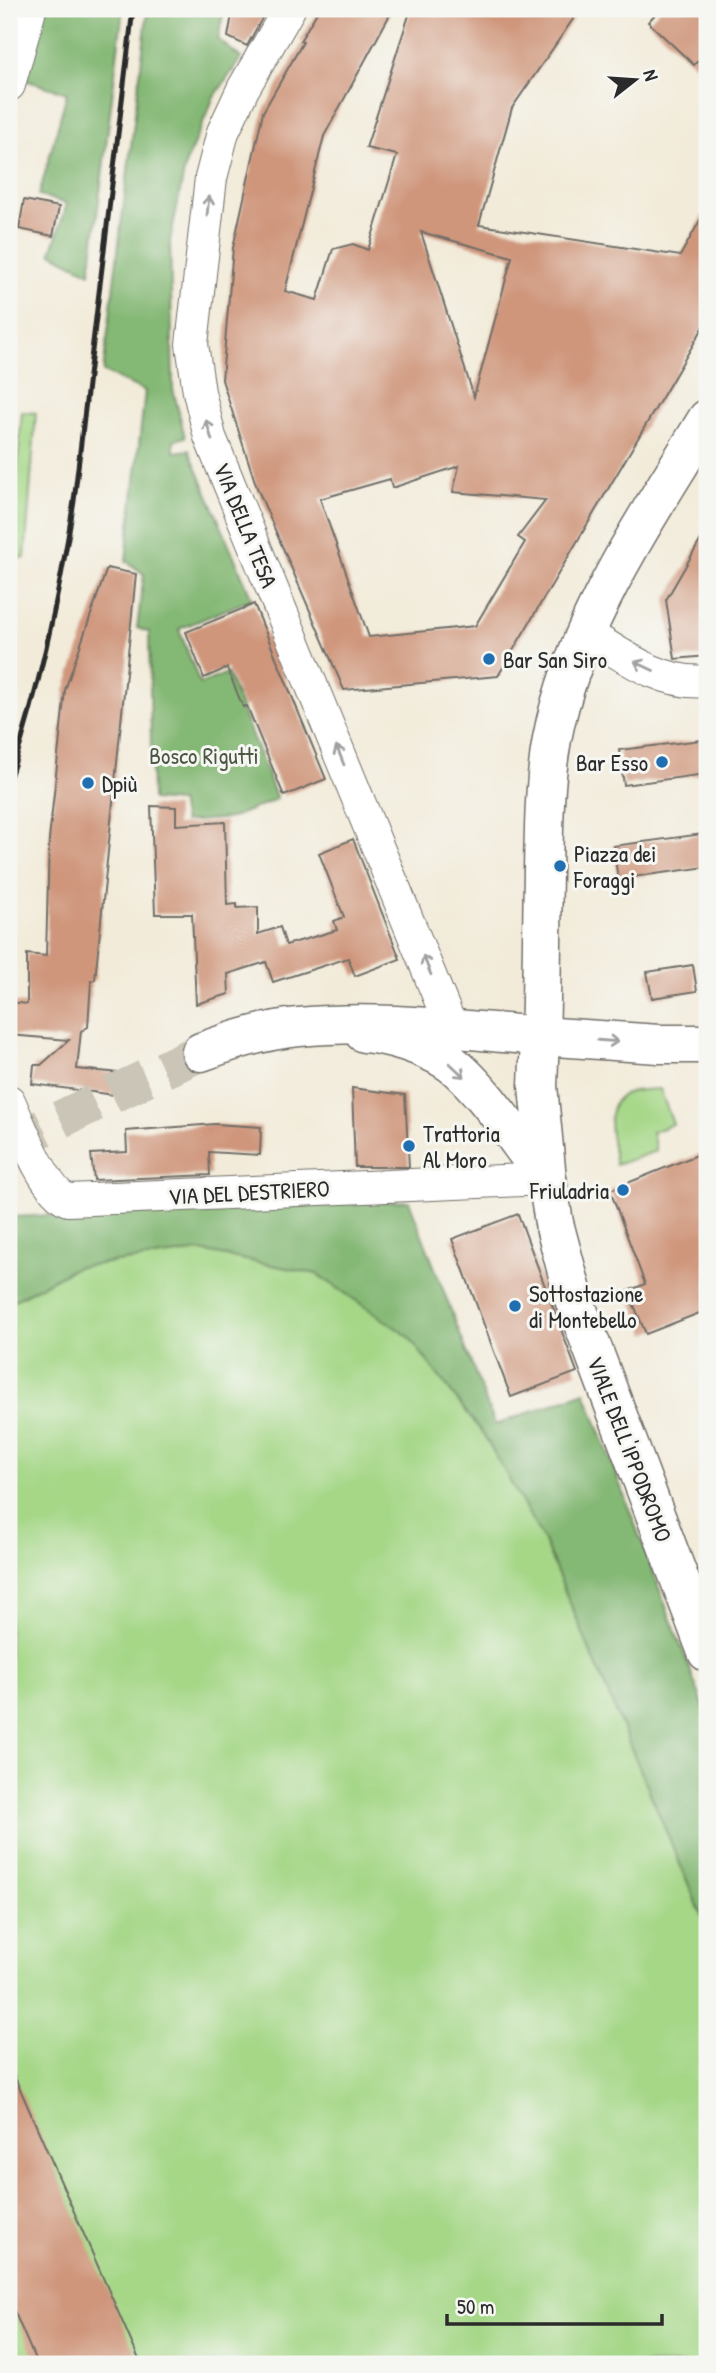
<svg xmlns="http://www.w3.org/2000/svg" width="716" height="2373" viewBox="0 0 716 2373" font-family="'Patrick Hand',sans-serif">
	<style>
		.green { fill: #a5d787; stroke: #688159; stroke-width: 2 }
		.forest { fill: #84b874; stroke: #587250; stroke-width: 2 }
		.building { fill: #cf967c; fill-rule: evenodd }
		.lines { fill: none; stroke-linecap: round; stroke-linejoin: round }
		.primary-tunnel { stroke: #cac5b6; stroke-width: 38; stroke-dasharray: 38 19; stroke-linecap: butt }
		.minor-casing { stroke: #716e68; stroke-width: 34 }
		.tertiary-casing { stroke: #716e68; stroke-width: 41 }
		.secondary-casing { stroke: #716e68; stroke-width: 41 }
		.primary-casing { stroke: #716e68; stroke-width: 41 }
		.minor { stroke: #fff; stroke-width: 32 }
		.tertiary { stroke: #fff; stroke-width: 38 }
		.secondary { stroke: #fff; stroke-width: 38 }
		.primary { stroke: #fff; stroke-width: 38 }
		.rail { stroke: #2b2b2b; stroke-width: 5 }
		.oneway { stroke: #a0a0a0 }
		.poi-dot { fill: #1f6fb2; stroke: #f6f6f2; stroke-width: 2.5 }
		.labels { text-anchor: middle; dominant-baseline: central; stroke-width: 6; stroke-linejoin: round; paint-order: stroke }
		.street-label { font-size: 23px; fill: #2b2b2b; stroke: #f6f6f2 }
		.poi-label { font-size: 23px; fill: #2b2b2b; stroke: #f6f6f2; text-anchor: start }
		.park-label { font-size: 23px; fill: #4a5642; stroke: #f6f6f2 }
	</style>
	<rect width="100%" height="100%" fill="#f6f6f2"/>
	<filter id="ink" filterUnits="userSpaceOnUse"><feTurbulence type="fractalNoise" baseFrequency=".0143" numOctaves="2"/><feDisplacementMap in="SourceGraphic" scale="14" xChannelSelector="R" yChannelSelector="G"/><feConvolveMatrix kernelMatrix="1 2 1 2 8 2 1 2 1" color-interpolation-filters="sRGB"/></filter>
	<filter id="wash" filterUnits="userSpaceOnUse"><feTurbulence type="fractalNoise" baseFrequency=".00686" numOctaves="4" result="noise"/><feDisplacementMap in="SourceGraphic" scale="28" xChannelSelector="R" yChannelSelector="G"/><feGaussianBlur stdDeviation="1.57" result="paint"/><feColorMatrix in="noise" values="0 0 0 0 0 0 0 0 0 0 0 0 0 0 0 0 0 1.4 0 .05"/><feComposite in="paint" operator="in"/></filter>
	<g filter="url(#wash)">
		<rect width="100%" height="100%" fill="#f2ebd9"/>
		<g class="green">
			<polygon points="22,412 36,413 25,558 11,557"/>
			<path d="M660,1089L673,1124L652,1132L656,1151L616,1165C613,1145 600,1103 627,1093C636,1089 650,1090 660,1089Z"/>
			<polygon points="201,1251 317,1274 408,1336 484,1435 543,1539 707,1928 707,2364 23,2364 9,2330 9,1303 76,1267"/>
		</g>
		<g class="forest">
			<polygon points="47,9 123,9 90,273 51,253 67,204 39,195 67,93 25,80"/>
			<polygon points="148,9 224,9 218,39 241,58 213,99 186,162 170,241 173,389 185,437 174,440 174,452 189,450 252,599 179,629 200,684 227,673 277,799 231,818 184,822 180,802 152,800 149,632 137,628 144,574 126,561 145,391 103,372"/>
			<polygon points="409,1201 495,1425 585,1392 707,1715 707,1928 543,1539 484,1435 408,1336 317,1274 201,1251 76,1267 9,1303 10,1217"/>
		</g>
		<g id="blocks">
			<g class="building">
				<polygon points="233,9 267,9 247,46 228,37"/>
				<path d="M319,9H393L324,136L285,291L317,300L333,249L353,244L368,250L397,155L366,148L411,9H580L512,108L479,225L680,256L707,208V321L498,676L344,690L257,488L222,380L233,248L263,112L303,42L300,41ZM421,232L512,257L474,397ZM459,466L453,492L546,500L518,537L525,542L475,626L369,637L320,499L390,479L392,488Z"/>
				<polygon points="660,9 707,9 707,51 694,65 648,22"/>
				<polygon points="24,200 59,207 53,236 19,229"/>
				<polygon points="707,529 707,656 675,659 666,600"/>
				<polygon points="107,568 136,574 95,980 91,981 88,1027 81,1031 77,1069 143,1075 145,1099 32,1084 34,1065 41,1065 69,1040 9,1035 9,1002 27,1004 27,954 46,956 49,840 65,690"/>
				<polygon points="254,604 326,779 284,796 247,706 243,707 227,668 204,678 186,632"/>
				<polygon points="701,740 706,774 624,785 619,750"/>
				<polygon points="151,806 176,807 176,825 225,822 227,905 237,904 237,908 258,907 258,934 280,927 286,945 337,930 334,921 344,917 319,853 353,839 400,959 355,976 348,958 273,982 266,962 228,974 229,994 196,1004 192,914 155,914"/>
				<polygon points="702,834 707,867 618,879 613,846"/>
				<polygon points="693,965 697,991 652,998 647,972"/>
				<polygon points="352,1088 405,1095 409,1167 355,1167"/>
				<polygon points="215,1124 261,1127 260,1155 209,1152 210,1175 94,1180 91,1154 127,1152 126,1131"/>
				<polygon points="707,1151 707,1310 646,1334 628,1291 645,1284 610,1190"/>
				<polygon points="518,1214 577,1372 511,1397 452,1239"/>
				<polygon points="9,2064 141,2364 37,2364 9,2299"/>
			</g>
		</g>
	</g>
	<g filter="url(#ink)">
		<use href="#blocks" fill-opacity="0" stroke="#716e68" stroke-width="2"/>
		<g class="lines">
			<polyline class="primary-tunnel" points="9,1144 201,1052"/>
			<g class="minor-casing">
				<g id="minor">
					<polyline points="289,9 243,89 223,132 211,178 192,344 199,392 210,437 452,1029"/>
					<polyline points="9,85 30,9"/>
					<path d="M586,633C622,655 663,686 707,681"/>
					<path d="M9,1101C20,1125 44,1191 68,1200L547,1179"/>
				</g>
			</g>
			<g class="tertiary-casing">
				<g id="tertiary">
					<path d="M364,1033C391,1035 423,1046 446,1060C479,1081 520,1146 547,1179"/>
					<polyline points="540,1036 538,1086 547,1179 554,1223 575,1302 707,1652"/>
				</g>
			</g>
			<g class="secondary-casing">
				<polyline id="secondary" points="540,1036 659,1044 707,1044"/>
			</g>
			<g class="primary-casing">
				<path id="primary" d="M201,1052C233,1040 265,1030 299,1027C379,1019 461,1030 540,1036C542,981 542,926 543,871C544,827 544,783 552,739C574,622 647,519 707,419"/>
			</g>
			<use href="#minor" class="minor"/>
			<use href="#tertiary" class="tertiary"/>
			<use href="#secondary" class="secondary"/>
			<use href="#primary" class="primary"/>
			<path class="rail" d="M9,780C40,689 59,596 74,501L133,9"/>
		</g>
		<defs><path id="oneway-shaft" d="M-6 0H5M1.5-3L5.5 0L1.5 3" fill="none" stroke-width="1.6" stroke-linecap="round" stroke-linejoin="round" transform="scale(1.75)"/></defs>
		<g class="oneway">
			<use href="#oneway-shaft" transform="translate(208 206) rotate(-84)"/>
			<use href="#oneway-shaft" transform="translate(209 430) rotate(-106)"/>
			<use href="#oneway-shaft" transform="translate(644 666) rotate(-155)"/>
			<use href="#oneway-shaft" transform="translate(340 755) rotate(-112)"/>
			<use href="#oneway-shaft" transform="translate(427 965) rotate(-112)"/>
			<use href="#oneway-shaft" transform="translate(608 1041) rotate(4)"/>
			<use href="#oneway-shaft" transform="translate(457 1070) rotate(43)"/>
		</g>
	</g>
	<g class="poi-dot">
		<circle cx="489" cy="659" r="7"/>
		<circle cx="662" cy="762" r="7"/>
		<circle cx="88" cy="783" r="7"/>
		<circle cx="560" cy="866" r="7"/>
		<circle cx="409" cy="1146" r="7"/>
		<circle cx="623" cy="1190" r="7"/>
		<circle cx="515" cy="1306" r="7"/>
	</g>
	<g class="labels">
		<g class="street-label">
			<text transform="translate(246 525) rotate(68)">VIA DELLA TESA</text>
			<text transform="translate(249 1192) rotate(-3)">VIA DEL DESTRIERO</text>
			<text transform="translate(630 1449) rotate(69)">VIALE DELL'IPPODROMO</text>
		</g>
		<g class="poi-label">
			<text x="503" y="659">Bar San Siro</text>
			<text x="648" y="762" text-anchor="end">Bar Esso</text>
			<text x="102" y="783">Dpiù</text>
			<text x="574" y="853">Piazza dei<tspan x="574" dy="26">Foraggi</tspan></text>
			<text x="423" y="1133">Trattoria<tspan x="423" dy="26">Al Moro</tspan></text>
			<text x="609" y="1190" text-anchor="end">Friuladria</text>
			<text x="529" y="1293">Sottostazione<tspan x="529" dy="26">di Montebello</tspan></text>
		</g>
		<g class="park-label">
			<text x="204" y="755">Bosco Rigutti</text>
		</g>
	</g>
	<rect width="716" height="2373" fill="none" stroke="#f6f6f2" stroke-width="35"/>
	<g transform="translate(635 80) rotate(73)" stroke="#f6f6f2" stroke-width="5" paint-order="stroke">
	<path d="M0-5L12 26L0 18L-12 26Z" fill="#2b2b2b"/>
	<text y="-10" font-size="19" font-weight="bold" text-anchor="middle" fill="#2b2b2b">N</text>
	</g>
	<path d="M447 2314v10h215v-10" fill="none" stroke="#2b2b2b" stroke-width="3.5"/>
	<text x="457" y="2314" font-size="21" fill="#2b2b2b" stroke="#f6f6f2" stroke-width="5" paint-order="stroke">50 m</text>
</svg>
